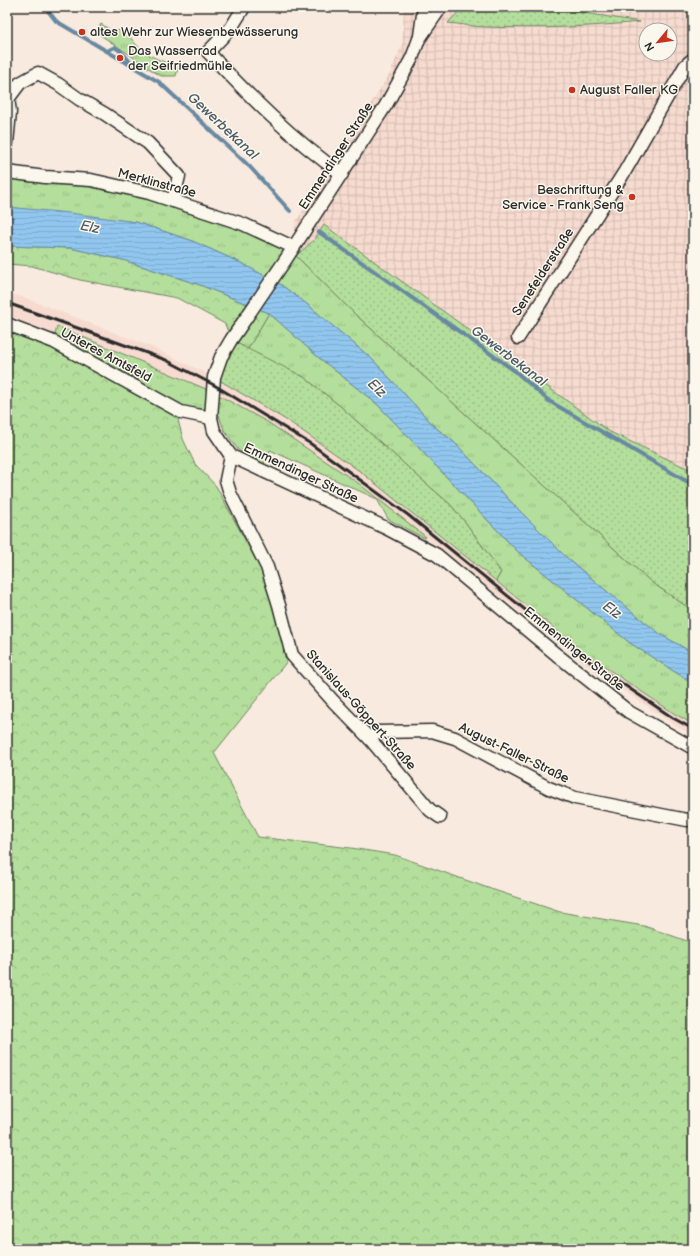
<svg xmlns="http://www.w3.org/2000/svg" width="700" height="1256" viewBox="0 0 700 1256" font-family="'Balsamiq Sans',sans-serif">
	<style>
		.built { fill: #f7dbd0 }
		.industrial { fill: url(#industrial-grid); fill-rule: evenodd }
		.grass { fill: url(#grass-dots); stroke: #708463 }
		.forest { fill: url(#forest-crowns); stroke: #708463 }
		.park { fill: url(#park-tufts); stroke: #708463 }
		.water { fill: url(#water-rules); stroke: #6889a1 }
		.lines { fill: none; stroke-linecap: round; stroke-linejoin: round }
		.stream { stroke: #6889a1; stroke-width: 4 }
		.street-casing { stroke: #2b2b2b; stroke-width: 15 }
		.street { stroke: #fbf7ec; stroke-width: 12 }
		.rail { stroke: #2b2b2b; stroke-width: 3 }
		.poi-dot { fill: #c8321e; stroke: #fbf7ec; stroke-width: 1.5 }
		.labels { text-anchor: middle; dominant-baseline: central; stroke-width: 3; stroke-linejoin: round; paint-order: stroke }
		.poi-label { font-size: 13px; fill: #2b2b2b; stroke: #fbf7ec; text-anchor: start }
		.street-label { font-size: 13px; fill: #2b2b2b; stroke: #fbf7ec }
		.water-label { font-size: 14px; font-style: italic; fill: #4a5a66; stroke: #fbf7ec }
	</style>
	<defs>
		<pattern id="industrial-grid" width="8" height="8" patternUnits="userSpaceOnUse"><rect width="8" height="8" fill="#f7dbd0"/><path d="M0 4h8M4 0v8" fill="none" stroke="#d4bcb3"/></pattern>
		<pattern id="grass-dots" width="8" height="8" patternUnits="userSpaceOnUse"><rect width="8" height="8" fill="#b4de9b"/><path d="M2 2h.1M6 6h.1" fill="none" stroke="#9bbf86" stroke-width="1.8" stroke-linecap="round"/></pattern>
		<pattern id="forest-crowns" width="20" height="18" patternUnits="userSpaceOnUse"><rect width="20" height="18" fill="#b4de9b"/><path d="M2 6a3 3 0 1 1 6 0M12 15a3 3 0 1 1 6 0" fill="none" stroke="#9bbf86"/></pattern>
		<pattern id="park-tufts" width="24" height="20" patternUnits="userSpaceOnUse"><rect width="24" height="20" fill="#b4de9b"/><path d="M3 7l-1-3M5 7V3M7 7l1-3M15 17l-1-3M17 17v-4M19 17l1-3" fill="none" stroke="#9bbf86"/></pattern>
		<pattern id="water-rules" width="6" height="5" patternUnits="userSpaceOnUse"><rect width="6" height="5" fill="#91c7ef"/><path d="M0 2.5h6" fill="none" stroke="#7dabcd"/></pattern>
	</defs>
	<rect width="100%" height="100%" fill="#f9eadf"/>
	<filter id="ink" filterUnits="userSpaceOnUse"><feTurbulence type="fractalNoise" baseFrequency=".025" numOctaves="2"/><feDisplacementMap in="SourceGraphic" scale="8" xChannelSelector="R" yChannelSelector="G"/><feConvolveMatrix kernelMatrix="1 2 1 2 8 2 1 2 1" color-interpolation-filters="sRGB"/></filter>
	<g filter="url(#ink)">
		<polygon class="built" points="7,293 23,297 152,347 214,377 291,423 361,472 587,655 675,714 693,724 693,736 671,723 585,664 358,483 269,423 213,392 57,326 54,342 7,324"/>
		<path class="industrial" d="M404,7H693V471L610,432L324,225L315,239L296,256L293,247L295,223L389,75L402,45ZM646,30H670V54H646Z"/>
		<g class="grass">
			<path d="M463,7H548L640,22C589,27 538,29 487,27C474,27 461,24 448,23Z"/>
			<polygon points="324,225 610,432 693,471 693,611 651,582 357,316 296,256 315,239"/>
			<polygon points="231,340 265,356 304,377 339,405 420,478 450,504 466,523 501,572 496,581 361,472 291,423 214,377"/>
		</g>
		<g class="forest">
			<polygon points="7,246 70,248 123,260 200,285 269,313 248,349 231,340 225,324 177,298 80,280 32,266 7,264"/>
			<polygon points="7,324 181,412 178,420 183,439 195,464 216,486 266,579 288,660 214,753 258,837 351,848 395,855 488,888 560,912 644,926 693,943 693,1249 7,1249"/>
		</g>
		<g class="park">
			<path d="M101,24L112,31C129,28 129,39 139,47C144,51 150,56 155,58C163,62 170,63 178,68L176,76H161L145,66L130,55L96,32Z"/>
			<polygon points="7,172 91,180 293,247 296,256 357,316 651,582 693,611 693,653 660,634 621,603 567,558 515,506 454,442 435,427 372,359 308,305 280,284 239,262 190,240 136,222 7,207"/>
			<polygon points="269,313 318,357 377,404 518,552 630,643 675,672 693,683 693,724 675,714 587,655 496,581 501,572 466,523 450,504 420,478 339,405 304,377 248,349"/>
			<polygon points="57,326 213,392 269,423 358,483 426,537 424,538 388,519 377,499 270,450 264,464 239,451 224,430 217,409 186,409 130,375 55,335"/>
		</g>
		<polygon class="water" points="7,207 69,213 136,222 190,240 239,262 280,284 308,305 372,359 435,427 454,442 515,506 567,558 621,603 660,634 693,653 693,683 675,672 630,643 518,552 377,404 318,357 269,313 200,285 123,260 70,248 7,246"/>
		<g class="lines">
			<g class="stream">
				<polyline points="45,7 56,21 159,82 250,167 290,211"/>
				<path d="M107,51L115,47C121,51 130,60 132,66"/>
				<polyline points="319,232 515,371 549,401 693,485"/>
			</g>
			<g class="street-casing">
				<g id="street">
					<path d="M244,7L231,28L208,52C249,96 292,139 342,174"/>
					<polyline points="441,7 419,39 412,58 386,105 286,259 231,340 221,357 214,377 211,418 214,431 231,456 386,528 437,555 557,655 629,712 693,748"/>
					<polyline points="420,36 424,7"/>
					<polyline points="7,143 10,112 8,99 20,83 38,73 58,84 79,99 105,114 148,143 179,176 173,201"/>
					<polyline points="7,172 45,177 91,180 149,193 243,224 293,247"/>
					<polyline points="7,324 54,342 181,412 211,418"/>
					<polyline points="518,338 625,171 685,66 693,59"/>
					<polyline points="231,456 226,480 230,493 267,567 279,605 292,655 334,702 370,739 430,810 440,817"/>
					<polyline points="370,739 378,732 432,731 455,738 549,788 575,798 687,820 693,818"/>
				</g>
			</g>
			<use href="#street" class="street"/>
			<polyline class="rail" points="7,303 86,331 166,360 214,385 311,444 408,515 586,659 673,718 693,729"/>
		</g>
	</g>
	<g class="poi-dot">
		<circle cx="82" cy="32" r="4"/>
		<circle cx="120" cy="58" r="4"/>
		<circle cx="572" cy="90" r="4"/>
		<circle cx="632" cy="197" r="4"/>
	</g>
	<g class="labels">
		<g class="poi-label">
			<text x="90" y="32">altes Wehr zur Wiesenbewässerung</text>
			<text x="128" y="51">Das Wasserrad<tspan x="128" dy="15">der Seifriedmühle</tspan></text>
			<text x="580" y="90">August Faller KG</text>
			<text x="624" y="190" text-anchor="end">Beschriftung &amp;<tspan x="624" dy="15">Service - Frank Seng</tspan></text>
		</g>
		<g class="street-label">
			<text transform="translate(336 156) rotate(-57)">Emmendinger Straße</text>
			<text transform="translate(157 183) rotate(15)">Merklinstraße</text>
			<text transform="translate(543 272) rotate(-57)">Senefelderstraße</text>
			<text transform="translate(106 355) rotate(28)">Unteres Amtsfeld</text>
			<text transform="translate(301 473) rotate(25)">Emmendinger Straße</text>
			<text transform="translate(574 649) rotate(39)">Emmendinger Straße</text>
			<text transform="translate(361 710) rotate(48)">Stanislaus-Göppert-Straße</text>
			<text transform="translate(514 753) rotate(26)">August-Faller-Straße</text>
		</g>
		<g class="water-label">
			<text transform="translate(223 126) rotate(43)">Gewerbekanal</text>
			<text transform="translate(90 227) rotate(11)">Elz</text>
			<text transform="translate(509 356) rotate(37)">Gewerbekanal</text>
			<text transform="translate(377 388) rotate(44)">Elz</text>
			<text transform="translate(612 610) rotate(36)">Elz</text>
		</g>
	</g>
	<rect width="700" height="1256" fill="none" stroke="#fbf7ec" stroke-width="24"/>
	<rect x="12" y="12" width="676" height="1232" fill="none" stroke="#2b2b2b" stroke-width="1.5" filter="url(#ink)"/>
	<g transform="translate(658 42) rotate(241)"><circle r="19" fill="#fbf7ec" stroke="#a8a59f"/>
	<path d="M0-3L7 15L0 10L-7 15Z" fill="#c8321e"/>
	<text y="-6" font-size="11" font-weight="bold" text-anchor="middle" fill="#2b2b2b">N</text>
	</g>
</svg>
